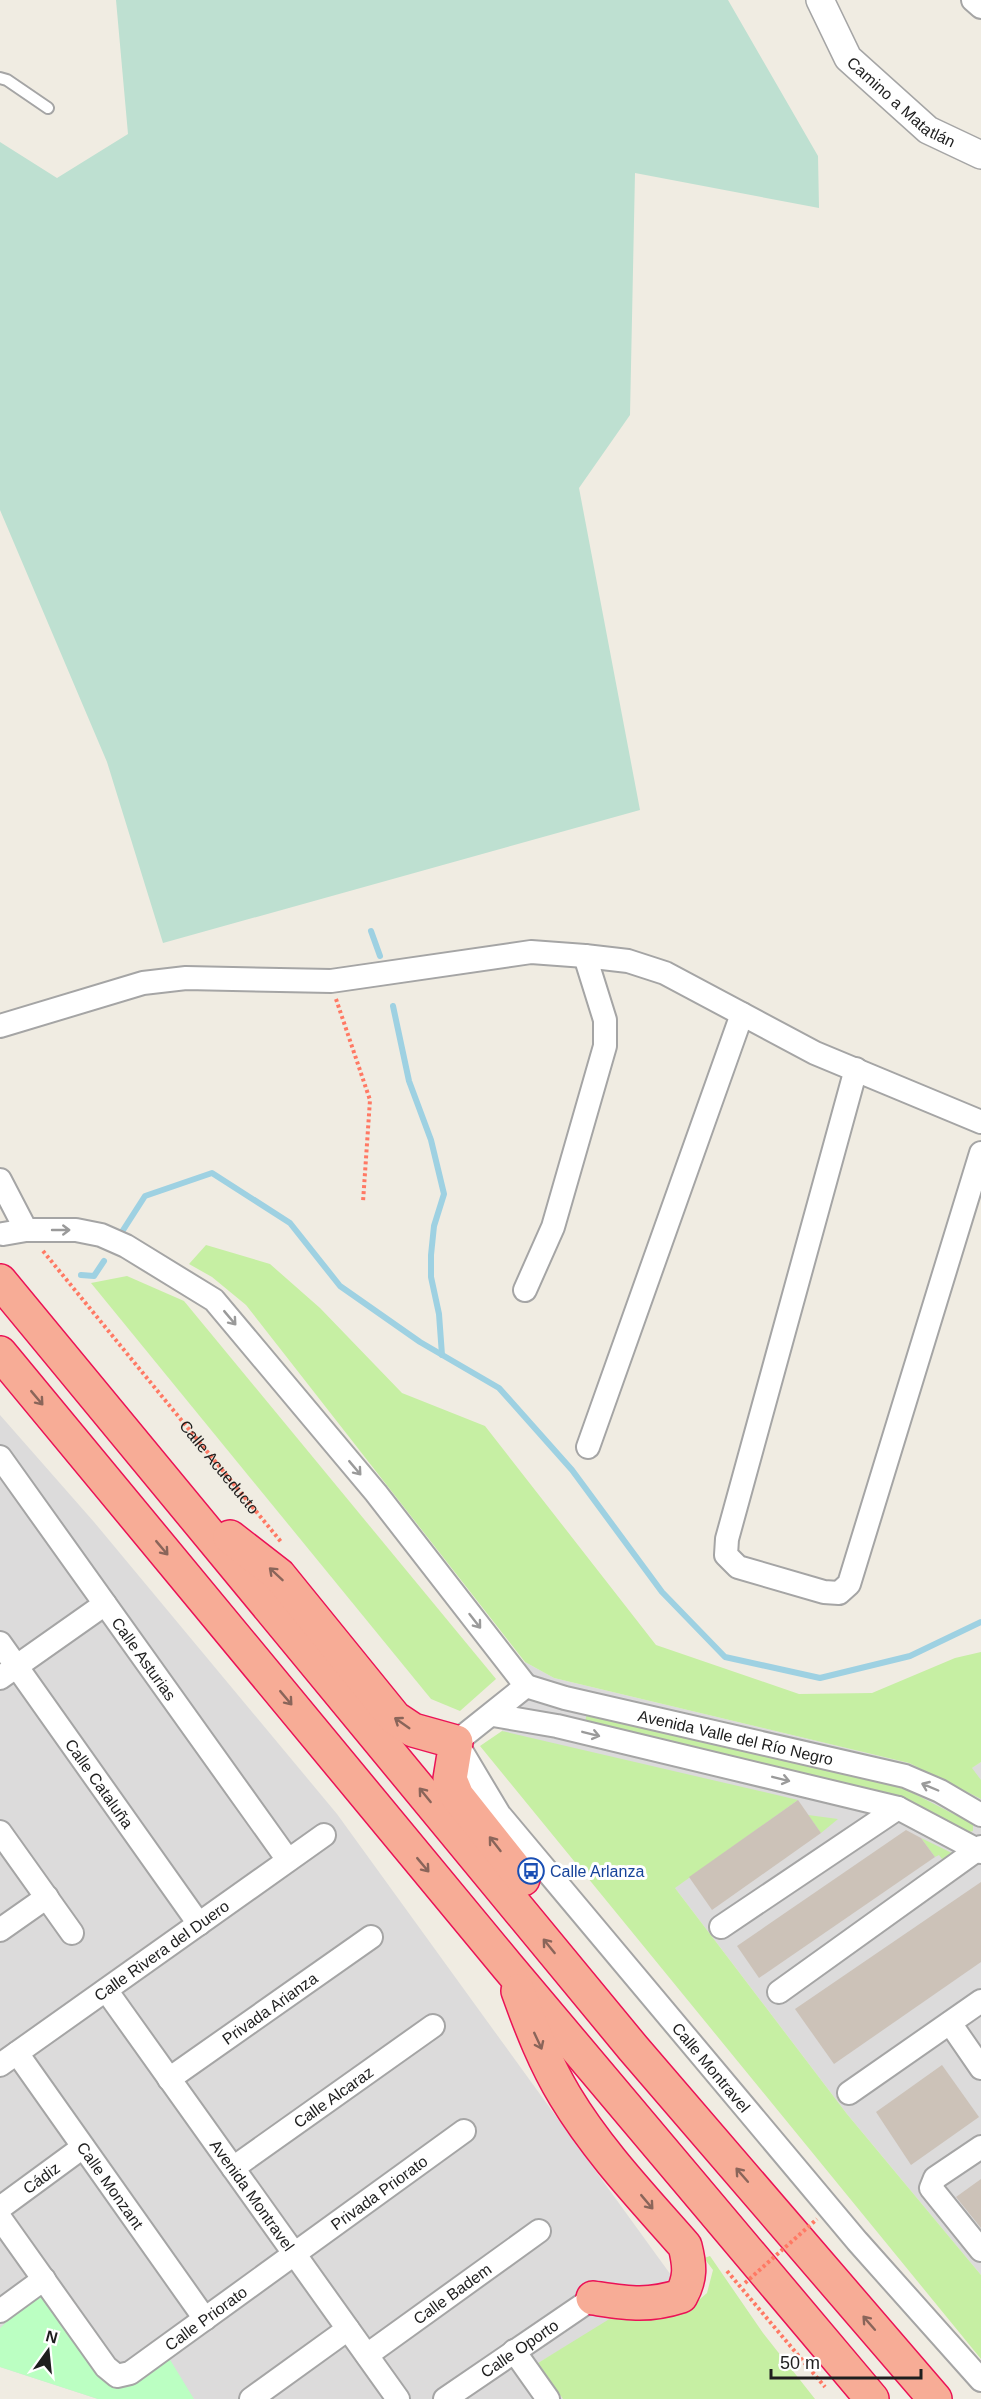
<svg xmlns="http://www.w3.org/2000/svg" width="981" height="2399" viewBox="0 0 981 2399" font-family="Arial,sans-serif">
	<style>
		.residential { fill: #dcdbdb }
		.grass { fill: #c6efa3 }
		.wetland { fill: #bee0d1 }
		.park { fill: #bbffc2 }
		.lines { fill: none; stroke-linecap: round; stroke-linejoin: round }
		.stream { stroke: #9ed1e2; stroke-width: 6 }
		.building { fill: #ccc2b8 }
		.service-casing { stroke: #a5a5a5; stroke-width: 14 }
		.minor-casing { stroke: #a5a5a5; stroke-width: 26 }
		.tertiary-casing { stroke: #a5a5a5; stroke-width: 30 }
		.trunk-casing { stroke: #eb1256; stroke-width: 36 }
		.path { stroke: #ff7964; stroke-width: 4; stroke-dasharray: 3 3; stroke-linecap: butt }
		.service { stroke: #fff; stroke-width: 10 }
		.minor { stroke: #fff; stroke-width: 22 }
		.tertiary { stroke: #fff; stroke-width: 27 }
		.trunk { stroke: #f7ac96; stroke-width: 33 }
		.path-bridge { stroke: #ff7964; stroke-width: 4; stroke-dasharray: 3 3; stroke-linecap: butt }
		.oneway { stroke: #9a9a9a }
		.oneway2 { stroke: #8a655a }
		.labels { text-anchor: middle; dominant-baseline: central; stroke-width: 6; stroke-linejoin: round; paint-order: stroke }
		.street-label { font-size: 16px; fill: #1e1e1e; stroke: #fff }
		.transit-label { font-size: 16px; fill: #164399; stroke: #fff; text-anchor: start }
	</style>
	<rect width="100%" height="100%" fill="#f0ece2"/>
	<g class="residential">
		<polygon points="0,1415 94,1522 337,1814 676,2282 538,2363 563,2399 98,2399 0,2367"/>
		<polygon points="525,1662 554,1678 909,1763 950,1782 981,1762 981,2275 847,2114 678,1892 568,1757 502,1731"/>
	</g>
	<g class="grass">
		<polygon points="206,1245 270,1264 320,1308 402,1393 485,1426 656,1645 799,1694 872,1693 955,1658 981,1652 981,1762 972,1768 981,1780 981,1799 909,1763 554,1678 525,1662 246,1305 212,1277 189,1264"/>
		<polygon points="127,1276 184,1301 496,1679 460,1711 431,1699 91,1283"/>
		<polygon points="587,1713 899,1786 973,1824 973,1831 966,1833 585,1722"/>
		<polygon points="502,1731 798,1800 675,1888 847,2114 981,2275 981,2359 480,1746"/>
		<polygon points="808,1815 838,1819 821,1833"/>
		<polygon points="921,1838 958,1856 946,1864 939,1855 935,1857"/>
		<polygon points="710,2256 763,2333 815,2399 563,2399 538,2363 624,2310 653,2320 686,2311 707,2293 713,2270 704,2258"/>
	</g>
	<polygon class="wetland" points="116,0 728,0 818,156 819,208 635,173 630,415 579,488 640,810 163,943 107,762 0,510 0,142 57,178 128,134"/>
	<polygon class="park" points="43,2288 106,2379 169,2358 194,2399 98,2399 0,2367 0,2328"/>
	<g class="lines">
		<g class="stream">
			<polyline points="371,931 380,956"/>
			<polyline points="393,1006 409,1081 431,1140 444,1194 434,1226 431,1255 431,1277 439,1314 442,1355"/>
			<polyline points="118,1238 145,1196 212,1173 290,1223 340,1286 420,1342 499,1388 572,1470 662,1592 725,1657 820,1678 910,1656 981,1622"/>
			<polyline points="81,1275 94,1276 104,1261"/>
		</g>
	</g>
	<g class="building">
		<polygon points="798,1800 821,1833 712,1910 689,1877"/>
		<polygon points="906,1830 921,1838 935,1857 759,1978 737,1946"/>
		<polygon points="981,1882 981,1962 834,2064 795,2009"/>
		<polygon points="942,2065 979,2117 911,2165 876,2112"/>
		<polygon points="981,2179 981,2228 956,2197"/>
	</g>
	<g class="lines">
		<g class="service-casing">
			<polyline id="service" points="0,78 7,80 48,108"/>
		</g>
		<g class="minor-casing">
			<g id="minor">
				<polyline points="973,0 981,7"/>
				<polyline points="0,1026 143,983 186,978 331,981 531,952 585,956 628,961 665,973 815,1053 981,1122"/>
				<polyline points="856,1069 727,1539 726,1555 738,1567 824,1592 839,1593 849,1584 981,1153"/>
				<polyline points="0,1180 26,1230"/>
				<polyline points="3,1234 26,1230 76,1230 101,1235 126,1246 214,1300 376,1493 526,1686"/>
				<polyline points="525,1290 553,1227 605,1046 605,1020 585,956"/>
				<polyline points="588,1447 742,1014"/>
				<path id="s2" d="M0,1457L288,1860"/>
				<path id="s3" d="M0,1643L199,1924"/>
				<polyline points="0,1678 105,1604"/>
				<path id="s4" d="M526,1686L456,1742L499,1814L857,2241L981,2380"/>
				<path id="s5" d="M526,1686L565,1698L905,1776L940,1791L981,1815"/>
				<polyline points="493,1715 557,1726 898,1808 981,1852"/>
				<polyline points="0,1832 72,1933"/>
				<polyline points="721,1927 898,1808"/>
				<polyline points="0,1930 47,1897"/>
				<path id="s6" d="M106,1990L398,2399"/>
				<polyline points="779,1992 981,1847"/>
				<polyline points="950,2023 981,2068"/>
				<path id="s7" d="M17,2053L205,2319"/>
				<path id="s8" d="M0,2065L324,1835"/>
				<path id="s9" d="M169,2079L371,1937"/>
				<polyline points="849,2093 981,2001"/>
				<polyline points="981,2147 935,2178 931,2188 981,2250"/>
				<path id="s10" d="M233,2168L433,2026"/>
				<path id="s11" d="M0,2208L83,2147"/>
				<path id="s12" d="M0,2218L106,2367L117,2376L130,2373L464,2131"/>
				<polyline points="0,2311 44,2279"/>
				<polyline points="514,2351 548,2399"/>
				<path id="s13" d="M367,2355L539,2231"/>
				<polyline points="251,2399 348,2329"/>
				<path id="s14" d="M445,2399L593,2298"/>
			</g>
		</g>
		<g class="tertiary-casing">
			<g id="tertiary">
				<path id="s15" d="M820,0L848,58L928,130L981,155"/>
			</g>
		</g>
		<g class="trunk-casing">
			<g id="trunk">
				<polyline points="0,1281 633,2048 935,2399"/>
				<polyline points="0,1353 508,1967 872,2399"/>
				<polyline points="230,1537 279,1575 395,1718 413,1730 456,1742 450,1779 457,1796 523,1879"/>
				<path d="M518,1991C531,2027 545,2063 565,2096C598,2151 643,2198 685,2246C690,2266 691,2278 681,2296C647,2307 627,2303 593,2298"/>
			</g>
		</g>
		<g class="path">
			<polyline points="336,999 370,1100 363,1202"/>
			<path id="s1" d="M43,1251L282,1543"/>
			<polyline points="727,2271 825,2387"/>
		</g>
		<use href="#service" class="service"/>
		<use href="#minor" class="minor"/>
		<use href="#tertiary" class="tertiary"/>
		<use href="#trunk" class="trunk"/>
		<polyline class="path-bridge" points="745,2283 817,2219"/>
	</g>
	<defs><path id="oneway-shaft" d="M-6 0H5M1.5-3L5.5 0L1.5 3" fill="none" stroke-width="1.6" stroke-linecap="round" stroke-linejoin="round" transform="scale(1.5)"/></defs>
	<g class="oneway">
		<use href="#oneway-shaft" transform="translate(61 1230)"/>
		<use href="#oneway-shaft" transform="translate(230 1318) rotate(50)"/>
		<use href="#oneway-shaft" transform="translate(355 1468) rotate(50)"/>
		<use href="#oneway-shaft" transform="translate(475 1621) rotate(52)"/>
		<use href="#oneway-shaft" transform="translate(591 1734) rotate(14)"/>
		<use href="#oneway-shaft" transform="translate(781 1779) rotate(14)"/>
		<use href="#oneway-shaft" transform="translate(930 1787) rotate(-157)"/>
	</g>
	<g class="oneway2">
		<use href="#oneway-shaft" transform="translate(37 1398) rotate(50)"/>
		<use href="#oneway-shaft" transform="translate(162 1548) rotate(50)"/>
		<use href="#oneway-shaft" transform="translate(276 1574) rotate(-137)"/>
		<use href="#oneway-shaft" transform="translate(286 1698) rotate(50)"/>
		<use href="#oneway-shaft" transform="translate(402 1723) rotate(-145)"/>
		<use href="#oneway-shaft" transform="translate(425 1795) rotate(-129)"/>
		<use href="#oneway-shaft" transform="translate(495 1844) rotate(-128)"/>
		<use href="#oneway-shaft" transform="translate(423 1865) rotate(50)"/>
		<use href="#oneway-shaft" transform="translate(549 1946) rotate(-129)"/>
		<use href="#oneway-shaft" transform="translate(538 2041) rotate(65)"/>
		<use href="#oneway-shaft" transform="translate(742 2175) rotate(-131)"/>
		<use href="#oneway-shaft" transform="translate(647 2202) rotate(50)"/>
		<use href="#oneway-shaft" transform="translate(869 2323) rotate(-131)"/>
	</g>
	<defs>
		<g id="bus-ring" transform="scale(1.35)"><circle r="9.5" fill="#fff" stroke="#1a4fb4" stroke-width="1.5"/><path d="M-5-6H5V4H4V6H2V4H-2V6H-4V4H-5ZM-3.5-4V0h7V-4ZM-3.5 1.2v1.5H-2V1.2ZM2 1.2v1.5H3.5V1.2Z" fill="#1a4fb4"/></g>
	</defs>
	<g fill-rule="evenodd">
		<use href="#bus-ring" x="531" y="1871"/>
	</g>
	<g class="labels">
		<g class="street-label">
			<text stroke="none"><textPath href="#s15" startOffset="134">Camino a Matatlán</textPath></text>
			<text stroke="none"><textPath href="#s1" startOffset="279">Calle Acueducto</textPath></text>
			<text stroke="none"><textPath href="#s2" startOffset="248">Calle Asturias</textPath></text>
			<text stroke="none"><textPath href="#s5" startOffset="216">Avenida Valle del Río Negro</textPath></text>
			<text stroke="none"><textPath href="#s3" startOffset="172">Calle Cataluña</textPath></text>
			<text stroke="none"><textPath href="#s8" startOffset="198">Calle Rivera del Duero</textPath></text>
			<text stroke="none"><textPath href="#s9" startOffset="123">Privada Arianza</textPath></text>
			<text stroke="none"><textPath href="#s4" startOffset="504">Calle Montravel</textPath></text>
			<text stroke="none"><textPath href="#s10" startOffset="123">Calle Alcaraz</textPath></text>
			<text stroke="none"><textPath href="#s11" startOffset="51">Cádiz</textPath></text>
			<text stroke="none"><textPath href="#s7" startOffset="162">Calle Monzant</textPath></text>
			<text stroke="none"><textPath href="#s12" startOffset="518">Privada Priorato</textPath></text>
			<text stroke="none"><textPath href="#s6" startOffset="252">Avenida Montravel</textPath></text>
			<text stroke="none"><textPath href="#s13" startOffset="105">Calle Badem</textPath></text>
			<text stroke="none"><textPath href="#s12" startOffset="304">Calle Priorato</textPath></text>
			<text stroke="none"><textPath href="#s14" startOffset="90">Calle Oporto</textPath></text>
		</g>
		<g class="transit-label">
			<text x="550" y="1871">Calle Arlanza</text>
		</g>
	</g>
	<g transform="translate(48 2351) rotate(15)" stroke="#ffffff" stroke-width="4.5" paint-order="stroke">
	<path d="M0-4.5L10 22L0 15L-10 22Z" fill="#1e1e1e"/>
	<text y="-9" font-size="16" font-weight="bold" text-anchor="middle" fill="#1e1e1e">N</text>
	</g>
	<path d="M771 2369v9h150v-9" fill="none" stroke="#1e1e1e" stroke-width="3"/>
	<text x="780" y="2369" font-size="18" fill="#1e1e1e" stroke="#ffffff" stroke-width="4.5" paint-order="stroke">50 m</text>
</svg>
